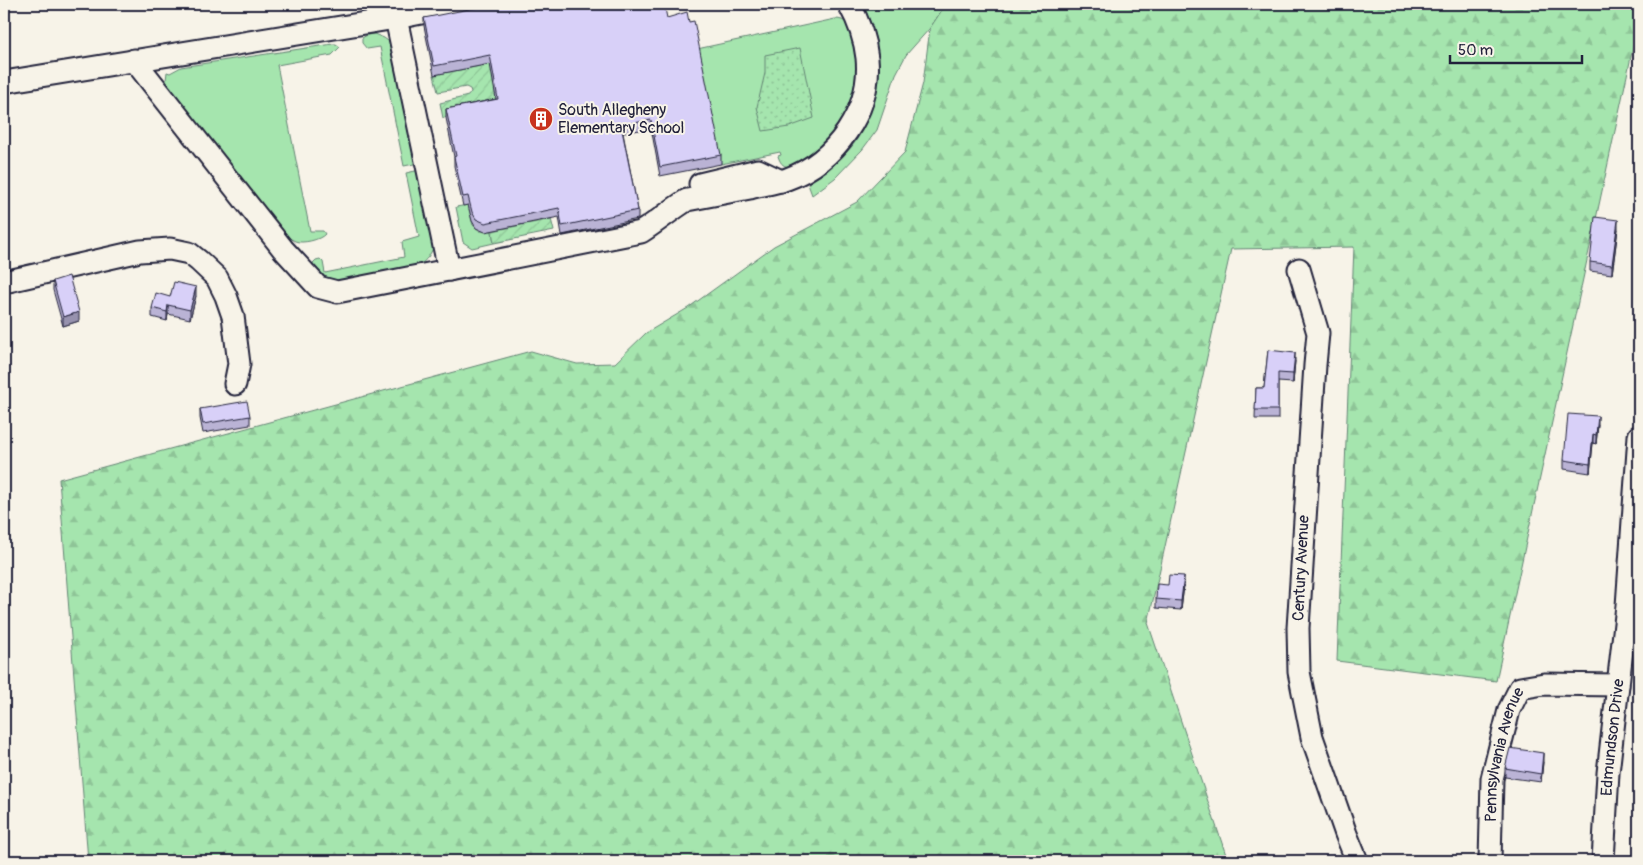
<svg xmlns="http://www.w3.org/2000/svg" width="1643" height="865" viewBox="0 0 1643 865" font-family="Pangolin,sans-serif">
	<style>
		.grass { fill: #a5e5ae; stroke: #648474 }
		.forest { fill: url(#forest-firs); stroke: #648474 }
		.park { fill: url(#park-dots); stroke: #648474 }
		.garden { fill: url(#garden-furrows); stroke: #648474 }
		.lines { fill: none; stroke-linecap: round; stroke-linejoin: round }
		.minor-casing { stroke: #22223b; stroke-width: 25 }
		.minor { stroke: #f7f3e8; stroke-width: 21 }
		.wall { fill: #bab3d5; stroke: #22223b }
		.shaded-wall { fill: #9792ae; stroke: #22223b }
		.building { fill: #d8d0f8; stroke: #22223b }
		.labels { text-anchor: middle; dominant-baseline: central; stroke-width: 4; stroke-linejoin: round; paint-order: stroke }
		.poi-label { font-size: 16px; fill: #22223b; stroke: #f7f3e8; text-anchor: start }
		.street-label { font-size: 16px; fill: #22223b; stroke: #f7f3e8 }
	</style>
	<defs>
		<pattern id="forest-firs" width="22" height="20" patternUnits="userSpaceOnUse" patternTransform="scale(1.25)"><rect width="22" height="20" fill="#a5e5ae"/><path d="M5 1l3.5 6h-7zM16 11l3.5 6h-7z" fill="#8ec497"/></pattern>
		<pattern id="park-dots" width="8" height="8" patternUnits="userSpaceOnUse" patternTransform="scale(1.25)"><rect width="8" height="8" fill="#a5e5ae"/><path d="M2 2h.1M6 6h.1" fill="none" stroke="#8ec497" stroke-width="1.8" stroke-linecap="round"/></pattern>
		<pattern id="garden-furrows" width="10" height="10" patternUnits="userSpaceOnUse" patternTransform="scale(1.25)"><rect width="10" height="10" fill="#a5e5ae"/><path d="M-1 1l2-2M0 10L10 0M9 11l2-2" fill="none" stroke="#8ec497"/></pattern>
	</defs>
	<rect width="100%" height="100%" fill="#f7f3e8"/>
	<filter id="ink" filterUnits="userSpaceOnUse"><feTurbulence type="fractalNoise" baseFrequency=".02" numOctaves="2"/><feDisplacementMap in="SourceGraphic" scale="10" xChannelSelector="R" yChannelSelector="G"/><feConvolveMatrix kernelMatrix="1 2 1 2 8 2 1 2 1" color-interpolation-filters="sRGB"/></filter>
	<g filter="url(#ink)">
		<g class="grass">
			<path d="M861,4H946L930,28L906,55L896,74L877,130L862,150L835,178L812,195L808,184C820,173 836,165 847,152C881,115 889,46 861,4Z"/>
			<path d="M835,19C847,19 848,25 852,35C863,66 856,100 839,127C827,146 808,158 789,167C782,166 780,162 778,156L781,155L780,152L721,164L697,49Z"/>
			<polygon points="374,34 384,38 392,44 419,163 404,166 380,47 367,49 362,43 362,38 367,35"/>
			<path d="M333,44H336L340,47L332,55L277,65L310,231H323L325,234C320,240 302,244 295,241C290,239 286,235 282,231L167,86L166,80L167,72L170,73L181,67Z"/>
			<path d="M420,170L434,246C430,255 427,260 418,266L344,280H336L321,276L313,267V263L316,260L320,259L323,262L325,273L404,257L402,242L419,237L406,173Z"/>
			<polygon points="468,205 473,225 480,231 492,231 494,243 472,248 463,242 456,207"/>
		</g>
		<polygon class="forest" points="946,4 1639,4 1639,38 1634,43 1496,681 1337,661 1354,247 1231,249 1148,623 1228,861 88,861 59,479 531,351 577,364 615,363 646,333 688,308 774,246 857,202 905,152 923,83 930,28"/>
		<polygon class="park" points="800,48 814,118 789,127 763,131 757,107 765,73 765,55"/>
		<g class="garden">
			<polygon points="501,62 498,108 443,118 440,103 468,96 471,92 470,89 466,87 438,92 434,75"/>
			<polygon points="551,219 554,231 494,243 492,231"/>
		</g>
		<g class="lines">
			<g class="minor-casing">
				<g id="minor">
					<polyline points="396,18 449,270"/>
					<path d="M134,60L283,249L318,287L337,292L641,232C657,222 671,210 687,200C708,196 729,192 750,188C762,185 776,183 787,179C836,161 872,110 867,58C865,39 858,20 849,4"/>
					<polyline points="4,82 396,18 467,4"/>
					<polyline points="700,184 758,170 781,181"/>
					<polyline points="1299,269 1318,333 1315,365 1298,628 1299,672 1312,737 1346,834 1357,861"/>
					<polyline points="4,282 140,251 170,249 189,253 199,261 217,278 226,296 233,316 239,364 235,384"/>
					<path id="s1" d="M1490,861L1492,779L1509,710L1520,688L1544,684L1618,685"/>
					<path id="s2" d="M1603,861L1608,773L1627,606L1639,436"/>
				</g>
			</g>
			<use href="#minor" class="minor"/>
		</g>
		<g class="wall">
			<polygon points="424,18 667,18 721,155 721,164 660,176 651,128 623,133 638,210 638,219 562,235 559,217 485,232 476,228 472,221 468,205 463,206 454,166 454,157 446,118 446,109 496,99 490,64 434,75 424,26"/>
			<polygon points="1618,229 1612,274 1590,271 1590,262"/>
			<polygon points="53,281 79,321 63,326 53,290"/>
			<polygon points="196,296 190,319 168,314 167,321 152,317 152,308 170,297"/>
			<polygon points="1268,350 1295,361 1293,383 1278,382 1278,419 1255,419 1256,388 1264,388"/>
			<polygon points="200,409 250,416 250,425 203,433 200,418"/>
			<polygon points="1598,425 1596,444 1593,443 1590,473 1564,469 1564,460"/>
			<polygon points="1168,585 1184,585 1181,610 1156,608 1156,599"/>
			<polygon points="1543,762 1541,782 1505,777 1505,768"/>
		</g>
		<g class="shaded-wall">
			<polygon points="1618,220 1618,229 1612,274 1612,265"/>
			<polygon points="196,287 196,296 190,319 190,310"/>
			<polygon points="168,305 168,314 167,321 167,312"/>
			<polygon points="79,312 79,321 63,326 63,317"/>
			<polygon points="1295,353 1295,361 1293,383 1293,374"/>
			<polygon points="1598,416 1598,425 1596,444 1596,435"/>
			<polygon points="1593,434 1593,443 1590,473 1590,464"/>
			<polygon points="1184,576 1184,585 1181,610 1181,601"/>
			<polygon points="1543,753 1543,762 1541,782 1541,774"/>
		</g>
		<g class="building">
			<polygon points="494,4 664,4 667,18 687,12 689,22 694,21 721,155 660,167 651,120 621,125 638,210 562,226 559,208 485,223 476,219 472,212 468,196 463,197 454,157 456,156 446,109 498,99 490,55 434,66 424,18"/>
			<polygon points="1595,217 1618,220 1612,265 1590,262"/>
			<polygon points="69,276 79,312 63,317 53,281"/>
			<polygon points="174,282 196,287 190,310 168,305 167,312 152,308 156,293 170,297"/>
			<polygon points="1268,350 1295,353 1293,374 1278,373 1278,410 1255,410 1256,388 1264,388"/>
			<polygon points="247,401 250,416 203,424 200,409"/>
			<polygon points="1568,414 1598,416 1596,435 1593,434 1590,464 1564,460"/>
			<polygon points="1169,575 1184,576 1181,601 1156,599 1157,584 1168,585"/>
			<polygon points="1510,748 1543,753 1541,774 1505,768"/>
		</g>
	</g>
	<defs>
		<g id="building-disc" transform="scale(1.25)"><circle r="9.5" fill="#c8321e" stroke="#f7f3e8"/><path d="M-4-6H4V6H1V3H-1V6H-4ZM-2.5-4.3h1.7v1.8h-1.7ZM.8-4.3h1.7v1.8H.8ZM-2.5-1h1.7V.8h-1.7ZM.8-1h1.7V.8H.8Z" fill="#fff"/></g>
	</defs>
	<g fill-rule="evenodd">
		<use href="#building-disc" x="541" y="119"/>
	</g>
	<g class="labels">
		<g class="poi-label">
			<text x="558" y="110">South Allegheny<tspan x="558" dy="18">Elementary School</tspan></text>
		</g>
		<g class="street-label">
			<text transform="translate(1301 568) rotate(-87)">Century Avenue</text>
			<text stroke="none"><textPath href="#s2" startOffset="124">Edmundson Drive</textPath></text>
			<text stroke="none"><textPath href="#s1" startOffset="108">Pennsylvania Avenue</textPath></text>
		</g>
	</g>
	<rect width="1643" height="865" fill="none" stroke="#f7f3e8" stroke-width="20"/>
	<rect x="10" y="10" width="1623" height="845" fill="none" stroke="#22223b" stroke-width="2" filter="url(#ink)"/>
	<path d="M1450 55v8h132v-8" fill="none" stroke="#22223b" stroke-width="2.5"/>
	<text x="1458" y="55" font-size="15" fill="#22223b" stroke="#f7f3e8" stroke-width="4" paint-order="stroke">50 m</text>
</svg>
